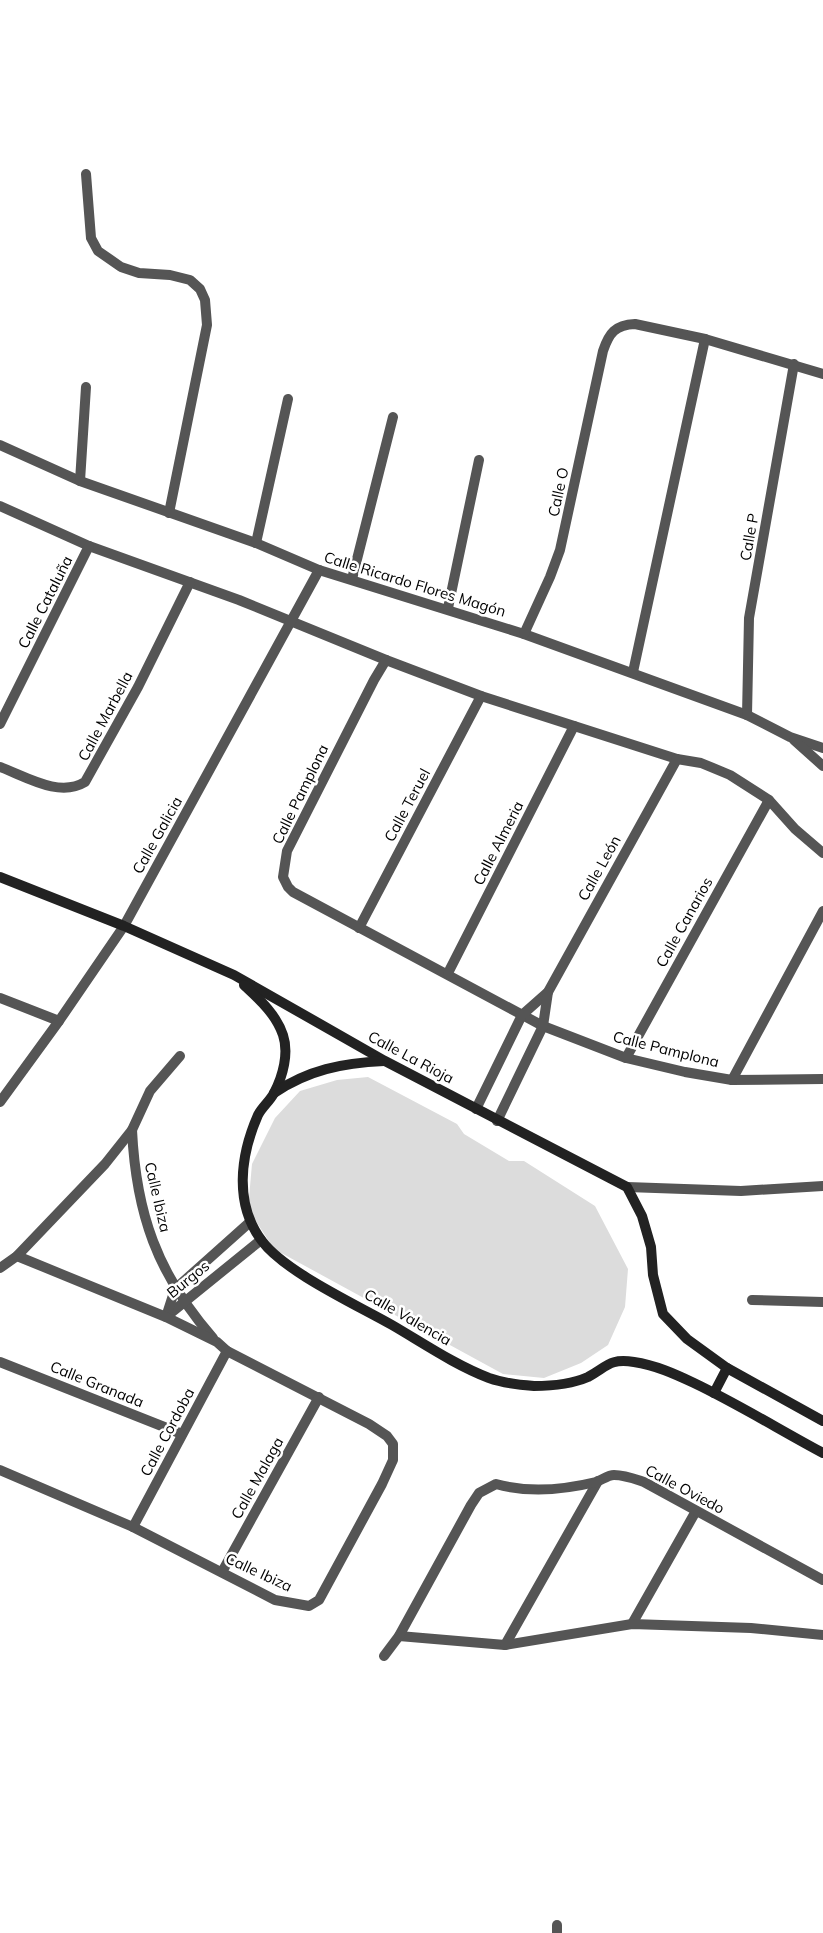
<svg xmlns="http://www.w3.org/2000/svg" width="823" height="1933" viewBox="0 0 823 1933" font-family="Mulish,sans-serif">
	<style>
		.green { fill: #dcdcdc }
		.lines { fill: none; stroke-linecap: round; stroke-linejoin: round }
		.street { stroke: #555; stroke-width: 10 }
		.secondary { stroke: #222; stroke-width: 10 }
		.labels { text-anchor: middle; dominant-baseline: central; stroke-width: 5; stroke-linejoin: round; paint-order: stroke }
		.street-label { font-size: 15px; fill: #000; stroke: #fff }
	</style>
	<rect width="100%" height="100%" fill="#fff"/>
	<polygon class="green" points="368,1077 457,1124 464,1134 509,1161 524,1161 595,1206 628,1269 625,1307 608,1345 581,1363 544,1378 503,1374 274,1249 248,1209 252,1164 275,1118 300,1091 337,1080"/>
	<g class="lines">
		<g class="street">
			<polyline points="86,174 91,238 98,251 121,267 139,273 170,275 190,280 200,289 205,300 207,325 169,513"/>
			<polyline points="0,445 80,481 256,543 319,570 524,634 747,715 790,737 823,748"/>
			<polyline points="80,481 86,387"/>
			<polyline points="0,506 89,546 239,600 386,660"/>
			<polyline points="256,543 288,399"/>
			<polyline points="352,579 393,417"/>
			<polyline points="448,608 479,460"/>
			<path d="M524,634L550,577L560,550L603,351C609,333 615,325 635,324L705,339L823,374"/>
			<polyline points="633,672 705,339"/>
			<polyline points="747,715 749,618 794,364"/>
			<polyline points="0,724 89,546"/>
			<polyline points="794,740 823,766"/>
			<path d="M0,767C25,776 59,798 85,782L138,687L190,582"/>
			<polyline points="823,853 795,829 769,800 730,775 701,763 677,759 481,696 386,660 374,680 287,851 283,877 288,887 293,892 543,1026 626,1058 685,1072 732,1080 823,1079"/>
			<polyline points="359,928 481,696"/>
			<polyline points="448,973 574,726"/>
			<polyline points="0,998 59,1021"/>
			<polyline points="626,1058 769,800"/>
			<polyline points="732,1080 823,911"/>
			<polyline points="0,1102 59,1021 124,926 319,570"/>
			<polyline points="476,1109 522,1015 548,992 677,759"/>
			<polyline points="497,1121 543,1026 548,992"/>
			<path d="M132,1130C136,1213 157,1274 213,1338"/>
			<polyline points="627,1187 741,1191 823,1186"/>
			<polyline points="0,1268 17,1256 105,1164 132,1130 150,1091 180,1056"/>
			<polyline points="752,1300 823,1302"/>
			<polyline points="167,1316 261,1240"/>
			<polyline points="166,1317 175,1289 250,1222"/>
			<polyline points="0,1362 182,1434"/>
			<polyline points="0,1470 133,1527 275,1600 309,1606 319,1600 382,1484 393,1460 393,1444 387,1436 369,1424 227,1351 217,1342 166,1317 17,1256"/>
			<polyline points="133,1527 227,1351"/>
			<polyline points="222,1572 319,1397"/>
			<polyline points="632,1624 696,1511"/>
			<polyline points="399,1636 505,1645 632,1624 751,1628 823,1635"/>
			<polyline points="505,1645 598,1481"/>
			<path d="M384,1656L399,1636L471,1505L479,1493L496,1484C528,1493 563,1490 596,1482C602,1480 608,1475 614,1475C625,1475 635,1479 644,1482L823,1580"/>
			<polyline points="557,1925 557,1933"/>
		</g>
		<g class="secondary">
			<polyline points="0,877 124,926 234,975 385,1061 627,1187 642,1216 651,1247 653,1275 663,1314 687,1339 727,1368 823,1421"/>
			<path d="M244,985C259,999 276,1014 283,1035C289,1053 283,1076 274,1093C270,1101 262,1107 258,1115C240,1156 234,1204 262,1241C285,1272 357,1305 392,1325C423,1343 455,1365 489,1378C503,1383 520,1385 534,1386C551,1386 572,1384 588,1377C607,1367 609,1358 634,1362C655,1365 675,1374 694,1383C738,1404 780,1430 823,1453"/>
			<path d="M274,1093C308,1070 342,1063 384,1061"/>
			<polyline points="714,1393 727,1368"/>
		</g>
	</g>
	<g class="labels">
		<g class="street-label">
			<text transform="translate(558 492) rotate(-78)">Calle O</text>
			<text transform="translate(749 537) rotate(-80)">Calle P</text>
			<text transform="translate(415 584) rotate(17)">Calle Ricardo Flores Magón</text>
			<text transform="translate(45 602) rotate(-63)">Calle Cataluña</text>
			<text transform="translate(105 716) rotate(-62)">Calle Marbella</text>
			<text transform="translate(300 794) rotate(-64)">Calle Pamplona</text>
			<text transform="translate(407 805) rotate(-62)">Calle Teruel</text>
			<text transform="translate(157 835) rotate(-61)">Calle Galicia</text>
			<text transform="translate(498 843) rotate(-63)">Calle Almeria</text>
			<text transform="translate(599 868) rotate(-61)">Calle León</text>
			<text transform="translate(684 922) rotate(-61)">Calle Canarios</text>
			<text transform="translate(666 1049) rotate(14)">Calle Pamplona</text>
			<text transform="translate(411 1057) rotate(28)">Calle La Rioja</text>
			<text transform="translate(158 1197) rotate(77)">Calle Ibiza</text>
			<text transform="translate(188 1279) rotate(-39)">Burgos</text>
			<text transform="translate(408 1317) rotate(30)">Calle Valencia</text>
			<text transform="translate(97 1384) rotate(22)">Calle Granada</text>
			<text transform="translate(167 1432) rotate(-62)">Calle Cordoba</text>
			<text transform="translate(257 1478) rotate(-61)">Calle Malaga</text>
			<text transform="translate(685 1489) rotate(28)">Calle Oviedo</text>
			<text transform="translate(259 1572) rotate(25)">Calle Ibiza</text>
		</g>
	</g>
</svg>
